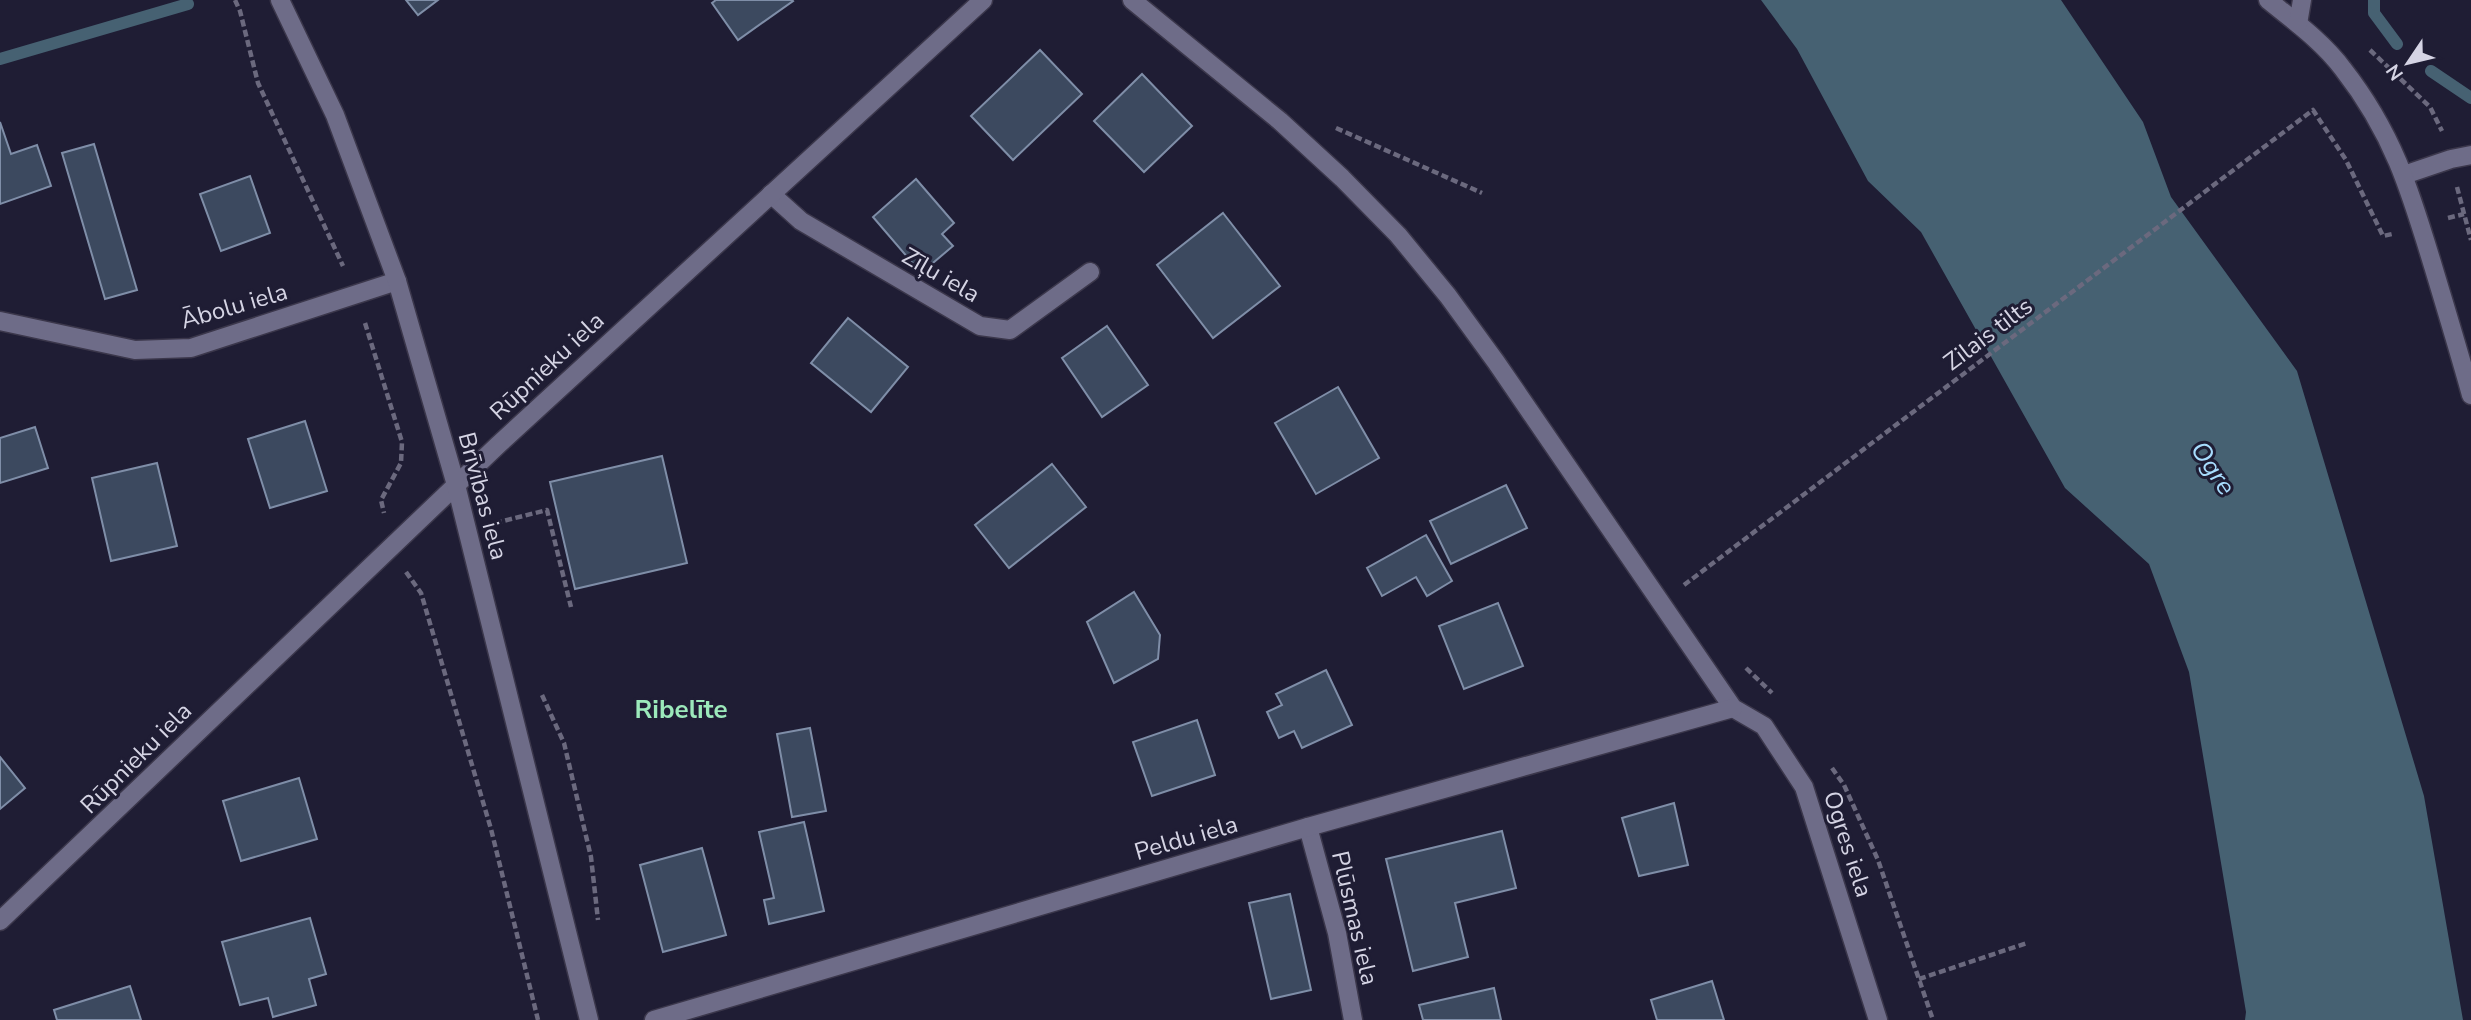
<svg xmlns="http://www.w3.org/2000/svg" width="2471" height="1020" viewBox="0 0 2471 1020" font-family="'Nunito Sans',sans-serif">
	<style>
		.water { fill: #466172 }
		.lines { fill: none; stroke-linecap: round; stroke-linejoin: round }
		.stream { stroke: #466172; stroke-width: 12 }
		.building { fill: #3c495f; stroke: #7f8ea8; stroke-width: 2 }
		.street-casing { stroke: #3b374b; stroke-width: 21 }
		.secondary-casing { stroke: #3b374b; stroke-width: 21 }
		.path { stroke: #6b697e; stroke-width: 4.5; stroke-dasharray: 7 3.5; stroke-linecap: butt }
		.street { stroke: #6e6c88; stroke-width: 18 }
		.secondary { stroke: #6e6c88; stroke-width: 18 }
		.labels { text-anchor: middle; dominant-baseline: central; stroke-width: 6; stroke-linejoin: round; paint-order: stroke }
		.street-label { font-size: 24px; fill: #d5d4e4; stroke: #1f1d34 }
		.water-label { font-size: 26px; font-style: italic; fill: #a7dcfd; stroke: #1f1d34 }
		.neighbourhood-label { font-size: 26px; font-weight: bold; fill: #9ce9bb; stroke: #1f1d34 }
	</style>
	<rect width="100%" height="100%" fill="#1f1d34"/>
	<polygon class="water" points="1761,0 2061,0 2143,122 2171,197 2297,371 2424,796 2463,1020 2245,1020 2246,1012 2189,672 2149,564 2065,488 1921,232 1868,181 1797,49"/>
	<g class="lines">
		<g class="stream">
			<polyline points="2374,0 2374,13 2397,44"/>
			<polyline points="0,59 188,4"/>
			<polyline points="2431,71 2471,98"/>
		</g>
	</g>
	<g class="building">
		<polygon points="406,0 438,0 418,15"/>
		<polygon points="716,0 792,0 793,1 738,40 712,3"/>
		<polygon points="1040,50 1082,94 1013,160 971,116"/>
		<polygon points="1142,74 1192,126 1144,172 1094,121"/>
		<polygon points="0,122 11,154 37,145 51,186 0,204"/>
		<polygon points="94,144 137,290 105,299 62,153"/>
		<polygon points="250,176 270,233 221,251 200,194"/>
		<polygon points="916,179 954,223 942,234 953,246 921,273 873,217"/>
		<polygon points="1223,213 1280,286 1213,338 1157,265"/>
		<polygon points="848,318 908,367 871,412 811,363"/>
		<polygon points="1107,326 1148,385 1102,417 1062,358"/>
		<polygon points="1338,387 1379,458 1316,494 1275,423"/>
		<polygon points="305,421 327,491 270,508 248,439"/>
		<polygon points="35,427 48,468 0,483 0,438"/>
		<polygon points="662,456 687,563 575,589 550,482"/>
		<polygon points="157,463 177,546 111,561 92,478"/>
		<polygon points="1052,464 1086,507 1009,568 975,525"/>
		<polygon points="1506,485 1527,528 1451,564 1430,521"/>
		<polygon points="1426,535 1452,581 1427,596 1416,577 1382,596 1367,568"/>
		<polygon points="1134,592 1160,635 1158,659 1114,683 1087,622"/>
		<polygon points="1498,603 1523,666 1464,689 1439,626"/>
		<polygon points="1326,670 1352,725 1302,748 1294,731 1279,738 1267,712 1282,705 1276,694"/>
		<polygon points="1197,720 1215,775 1152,796 1133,742"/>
		<polygon points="810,728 826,811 792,817 777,734"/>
		<polygon points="0,757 25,788 0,809"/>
		<polygon points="299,778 317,839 241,861 223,801"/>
		<polygon points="1674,803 1688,865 1639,876 1622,818"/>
		<polygon points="804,822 824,911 769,924 764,900 774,898 759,832"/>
		<polygon points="1502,831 1516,888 1455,903 1468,957 1413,971 1386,859"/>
		<polygon points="702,848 726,935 663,952 640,865"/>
		<polygon points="1290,894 1311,990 1271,999 1249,903"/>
		<polygon points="310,918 326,974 309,979 316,1005 273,1017 268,998 240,1005 222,942"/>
		<polygon points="1712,981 1724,1020 1657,1020 1651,1000"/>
		<polygon points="130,986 141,1020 57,1020 54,1010"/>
		<polygon points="1494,988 1501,1020 1423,1020 1419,1005"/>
	</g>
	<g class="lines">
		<g class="street-casing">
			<g id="street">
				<polyline points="1132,0 1280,121 1342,178 1398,235 1448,296 1496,362 1733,708 1764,726 1804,787 1878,1020"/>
				<polyline points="2404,175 2451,159 2471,155"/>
				<polyline points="771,194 801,221 980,326 1010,330 1090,272"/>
				<polyline points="0,321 135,350 191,348 397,281"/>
				<polyline points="1308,827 1337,933 1353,1020"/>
				<polyline points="0,921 498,445 983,0"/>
				<polyline points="654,1020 1308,827 1733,708"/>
			</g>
		</g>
		<g class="secondary-casing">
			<g id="secondary">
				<polyline points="280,0 335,115 397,281 456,485 589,1020"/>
				<path d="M2268,0C2294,21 2323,42 2343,69C2393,133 2410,190 2433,266C2446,309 2459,352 2471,395"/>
				<polyline points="2298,24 2302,0"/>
			</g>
		</g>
		<g class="path">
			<polyline points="235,0 240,11 258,83 343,266"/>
			<polyline points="2370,50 2430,107 2442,131"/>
			<polyline points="1336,128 1482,193"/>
			<polyline points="2457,187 2471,240"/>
			<polyline points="2448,218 2464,214"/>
			<polyline points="365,323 402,442 401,463 381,500 384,513"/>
			<polyline points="495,523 547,510 571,607"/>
			<polyline points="406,572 421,593 491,829 538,1020"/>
			<polyline points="1684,585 2313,110 2346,160 2383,236 2392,234"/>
			<polyline points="1746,668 1772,693"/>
			<polyline points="542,695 564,743 591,857 598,920"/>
			<polyline points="1832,768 1844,785 1878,860 1933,1020"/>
			<polyline points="1919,979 2027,943"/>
		</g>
		<use href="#street" class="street"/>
		<use href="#secondary" class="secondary"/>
	</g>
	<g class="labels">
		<g class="street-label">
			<text transform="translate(941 275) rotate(30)">Zīļu iela</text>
			<text transform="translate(234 306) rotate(-16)">Ābolu iela</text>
			<text transform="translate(1988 334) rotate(-37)">Zilais tilts</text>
			<text transform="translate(547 366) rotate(-43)">Rūpnieku iela</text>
			<text transform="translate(483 496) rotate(75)">Brīvības iela</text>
			<text transform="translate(136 758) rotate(-45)">Rūpnieku iela</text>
			<text transform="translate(1186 838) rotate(-16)">Peldu iela</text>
			<text transform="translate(1848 844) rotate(72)">Ogres iela</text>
			<text transform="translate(1355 918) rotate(77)">Plūsmas iela</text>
		</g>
		<g class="water-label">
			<text transform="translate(2213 468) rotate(56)">Ogre</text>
		</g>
		<g class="neighbourhood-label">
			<text x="681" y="709">Ribelīte</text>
		</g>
	</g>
	<g transform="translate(2408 63) rotate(235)" stroke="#1f1d34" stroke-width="5" paint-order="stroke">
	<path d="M0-5L12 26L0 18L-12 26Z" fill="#d5d4e4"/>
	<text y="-10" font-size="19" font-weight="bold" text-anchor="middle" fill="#d5d4e4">N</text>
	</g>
</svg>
